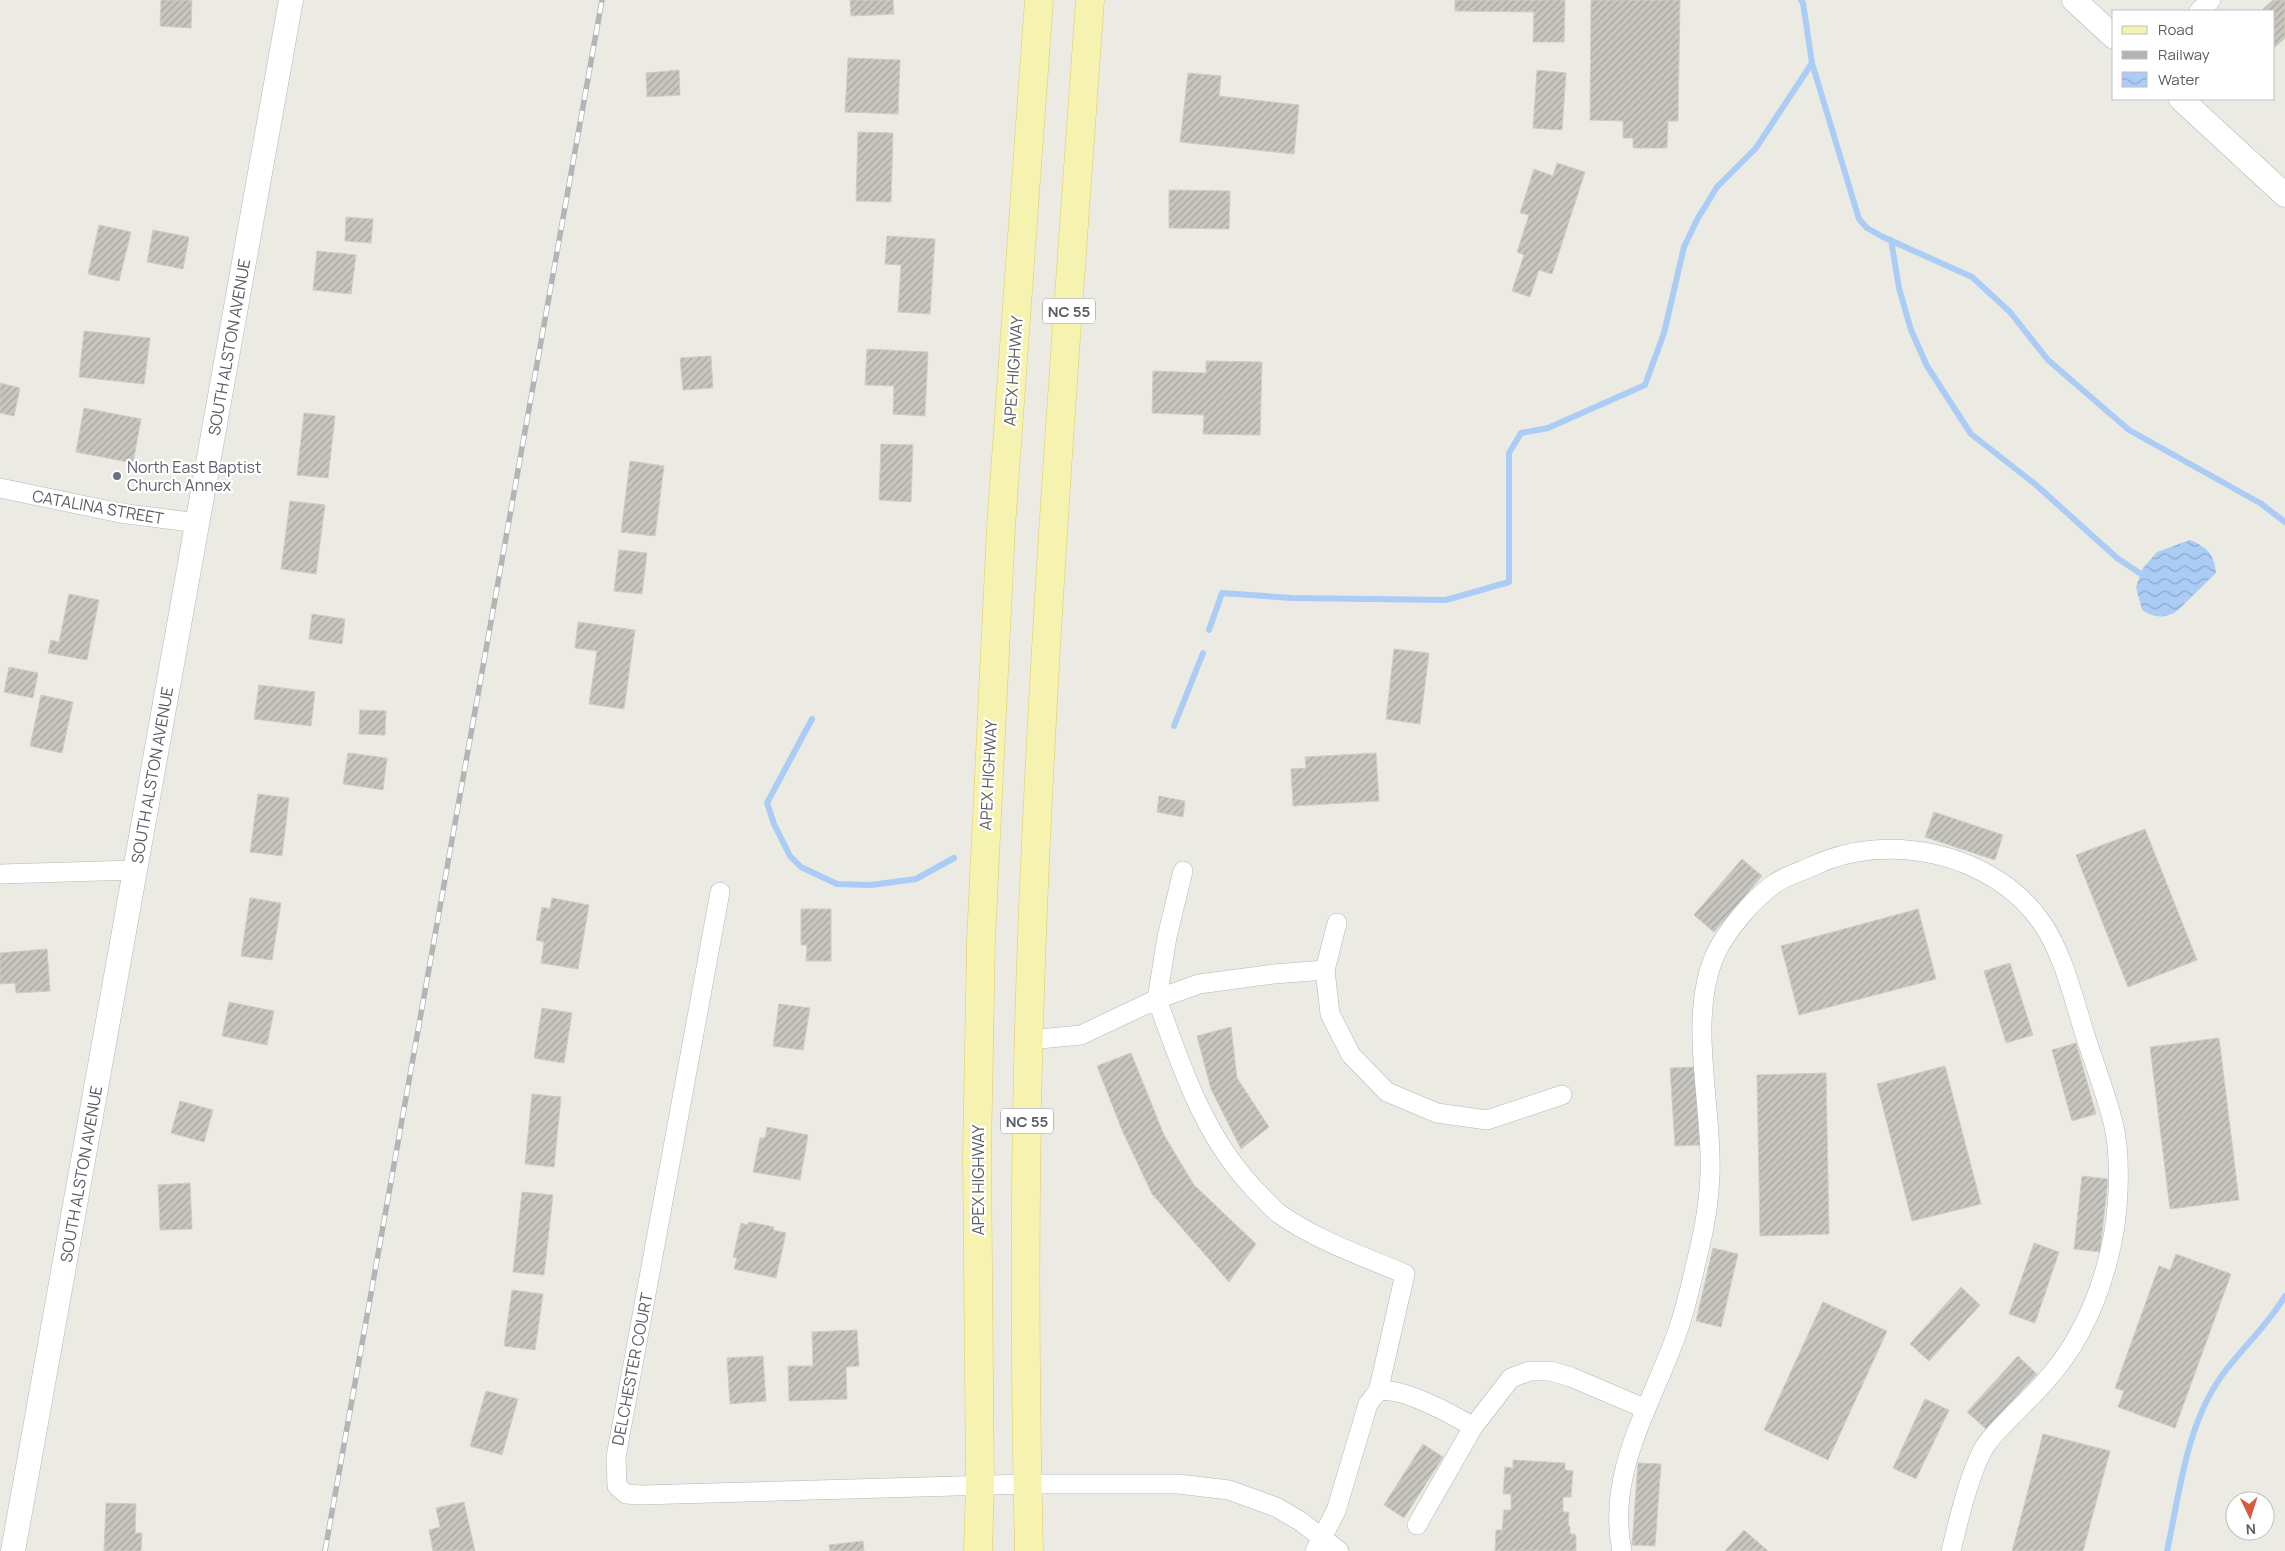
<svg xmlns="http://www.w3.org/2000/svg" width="2285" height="1551" viewBox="0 0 2285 1551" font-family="Manrope,sans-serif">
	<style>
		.water { fill: url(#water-waves) }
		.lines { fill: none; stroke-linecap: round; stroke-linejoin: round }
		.stream { stroke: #aaccf5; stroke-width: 6 }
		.building { fill: url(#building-hatch); stroke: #d0cdc2 }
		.minor-casing { stroke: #b3b5b9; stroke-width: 20 }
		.tertiary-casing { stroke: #b3b5b9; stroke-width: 25 }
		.primary-casing { stroke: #e1cc67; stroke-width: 29 }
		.minor { stroke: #fff; stroke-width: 19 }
		.tertiary { stroke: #fff; stroke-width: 24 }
		.primary { stroke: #f6f2af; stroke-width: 28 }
		.rail-casing { stroke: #b3b4b4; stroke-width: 5.5 }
		.rail { stroke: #fff; stroke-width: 4; stroke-dasharray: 11; stroke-linecap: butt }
		.worship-dot { fill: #6b7280; stroke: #fff; stroke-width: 2 }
		.labels { text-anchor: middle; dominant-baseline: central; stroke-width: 4.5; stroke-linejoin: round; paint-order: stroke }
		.shield { fill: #fff; stroke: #8c8e91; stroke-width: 1 }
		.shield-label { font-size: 15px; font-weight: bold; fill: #5b5e62 }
		.street-label { font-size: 16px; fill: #5b5e62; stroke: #fff }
		.worship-label { font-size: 16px; fill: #5b616d; stroke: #fff; text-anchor: start }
	</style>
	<defs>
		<pattern id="water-waves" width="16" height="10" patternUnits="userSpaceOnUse" patternTransform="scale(1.25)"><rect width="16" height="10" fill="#aaccf5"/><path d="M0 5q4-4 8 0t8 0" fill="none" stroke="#8da9ca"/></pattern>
		<pattern id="building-hatch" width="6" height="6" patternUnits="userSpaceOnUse" patternTransform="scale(1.25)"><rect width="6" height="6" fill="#c8c6c0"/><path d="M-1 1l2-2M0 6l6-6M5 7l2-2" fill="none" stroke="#a5a49f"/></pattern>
	</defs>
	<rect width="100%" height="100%" fill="#ecebe3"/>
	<path class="water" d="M2190,540C2207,547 2214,554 2216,573L2177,611C2164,619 2154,618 2142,610L2136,587L2143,568L2157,552Z"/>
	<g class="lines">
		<g class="stream">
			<polyline points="1801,0 1803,3 1812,63 1859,219 1867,228 1883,237 1972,277 2010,312 2048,360 2129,430 2260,503 2285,522"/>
			<polyline points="1891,240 1899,288 1911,330 1927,366 1971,434 2035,484 2117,558 2141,574 2148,576"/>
			<polyline points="1209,630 1222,593 1292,598 1446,600 1509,582 1509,453 1521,433 1548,428 1645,385 1664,333 1684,247 1698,218 1717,187 1756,148 1812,63"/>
			<polyline points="812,719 767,803 774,824 790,856 801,867 837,884 871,885 916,879 954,858"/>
			<polyline points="1174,726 1203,653"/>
			<path d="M2167,1551C2180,1492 2186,1424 2223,1374C2243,1347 2268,1325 2285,1296"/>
		</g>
	</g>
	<g class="building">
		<polygon points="161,0 192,0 191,28 160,26"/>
		<polygon points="850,0 893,0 894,14 851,16"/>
		<polygon points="1455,0 1565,0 1564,42 1533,42 1534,12 1455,11"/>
		<polygon points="1591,0 1680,0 1678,121 1668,121 1667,148 1633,148 1633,138 1623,138 1623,121 1590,120"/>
		<polygon points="2273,0 2285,0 2285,38 2274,48 2274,11 2261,11"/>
		<polygon points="848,58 900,60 898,114 845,112"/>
		<polygon points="679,70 680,95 647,97 646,73"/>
		<polygon points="1537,70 1566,73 1562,130 1533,128"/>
		<polygon points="1188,73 1221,76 1219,96 1299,105 1294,154 1180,142"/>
		<polygon points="858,132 893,133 891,202 856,201"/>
		<polygon points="1557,163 1585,172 1552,274 1539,270 1530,297 1512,291 1524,255 1517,252 1529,215 1520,213 1534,169 1553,176"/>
		<polygon points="1169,190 1230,191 1229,229 1169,228"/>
		<polygon points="346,217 373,219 371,243 345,241"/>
		<polygon points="99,225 131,232 119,281 88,274"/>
		<polygon points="153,230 189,237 183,269 147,262"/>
		<polygon points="887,236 935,239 930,314 898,312 901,265 885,264"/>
		<polygon points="317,251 356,255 351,294 313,290"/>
		<polygon points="84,331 150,338 144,384 79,377"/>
		<polygon points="867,349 928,352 925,416 893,414 894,386 865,385"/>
		<polygon points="711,356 713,388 683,390 680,358"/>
		<polygon points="1206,361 1262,362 1260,435 1203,434 1204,415 1152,413 1153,371 1206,373"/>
		<polygon points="0,383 20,388 14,416 0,413"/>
		<polygon points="84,408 141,419 133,463 76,452"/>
		<polygon points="304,413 335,416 328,478 297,475"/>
		<polygon points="881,444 913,445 911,502 879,500"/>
		<polygon points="630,461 664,466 655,536 621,532"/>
		<polygon points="290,501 325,505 316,574 281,569"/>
		<polygon points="619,550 647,553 642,594 614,591"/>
		<polygon points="69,594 99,600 87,660 48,653 51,640 59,642"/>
		<polygon points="312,614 345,619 342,644 309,639"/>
		<polygon points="578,622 635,630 624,709 589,704 597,651 575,648"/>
		<polygon points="1394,649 1429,653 1420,724 1386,719"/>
		<polygon points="9,667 38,673 33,698 4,692"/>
		<polygon points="259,685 315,692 311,726 254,719"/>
		<polygon points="41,695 73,702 62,753 30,746"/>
		<polygon points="360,710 386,711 385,735 359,734"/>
		<polygon points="348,753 387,758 383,790 343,784"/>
		<polygon points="1376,753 1379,801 1293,806 1291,769 1306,768 1305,757"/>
		<polygon points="258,794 289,798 282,856 250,852"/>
		<polygon points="1159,796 1185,801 1183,817 1157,812"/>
		<polygon points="1934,812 2003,835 1995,860 1925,837"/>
		<polygon points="2145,829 2197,960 2128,987 2076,855"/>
		<polygon points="1742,859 1762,876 1714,932 1694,915"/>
		<polygon points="250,898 281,903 272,960 241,956"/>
		<polygon points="552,898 589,905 578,969 541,963 544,942 536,940 542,907 550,909"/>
		<polygon points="801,909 831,909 831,961 806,961 807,945 801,945"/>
		<polygon points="1918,909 1936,979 1799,1015 1781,946"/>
		<polygon points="47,949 50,991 16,993 15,983 0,984 0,953"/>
		<polygon points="2010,963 2033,1035 2006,1043 1984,971"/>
		<polygon points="229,1002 274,1011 267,1045 222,1036"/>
		<polygon points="779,1004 810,1008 803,1050 773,1046"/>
		<polygon points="542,1008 572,1013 564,1063 534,1058"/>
		<polygon points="1231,1027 1237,1078 1269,1127 1241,1149 1211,1089 1197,1036"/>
		<polygon points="2219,1038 2239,1200 2170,1209 2150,1047"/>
		<polygon points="2076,1043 2096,1114 2072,1121 2052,1050"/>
		<polygon points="1131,1053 1164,1135 1194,1185 1256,1244 1229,1282 1152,1194 1122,1130 1097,1066"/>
		<polygon points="1945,1066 1981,1204 1912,1221 1877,1084"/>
		<polygon points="1694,1067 1700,1145 1675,1146 1670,1068"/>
		<polygon points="1826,1073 1829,1234 1760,1236 1757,1075"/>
		<polygon points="532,1094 561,1097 554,1167 525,1164"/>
		<polygon points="180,1101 213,1110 204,1142 171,1133"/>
		<polygon points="767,1127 808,1135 800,1180 753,1172 760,1138 765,1138"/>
		<polygon points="2082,1176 2108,1179 2100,1252 2074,1249"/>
		<polygon points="190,1183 192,1229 160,1230 158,1185"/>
		<polygon points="522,1192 553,1195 544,1275 513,1272"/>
		<polygon points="749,1222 774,1227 773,1230 786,1233 776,1278 734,1269 737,1258 733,1257 741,1223 748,1225"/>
		<polygon points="2034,1243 2059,1252 2035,1323 2009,1314"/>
		<polygon points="1713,1248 1738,1254 1721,1327 1696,1321"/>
		<polygon points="2176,1254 2231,1274 2175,1428 2118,1407 2124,1391 2115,1388 2159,1266 2170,1270"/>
		<polygon points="1961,1287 1980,1305 1929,1361 1910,1344"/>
		<polygon points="512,1290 543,1294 535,1350 504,1346"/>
		<polygon points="1823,1302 1887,1331 1828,1460 1764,1430"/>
		<polygon points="857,1330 859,1366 846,1367 847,1399 789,1401 788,1366 813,1366 812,1332"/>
		<polygon points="763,1356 766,1401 730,1404 727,1358"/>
		<polygon points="2018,1356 2037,1374 1986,1429 1967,1412"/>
		<polygon points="486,1391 518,1399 502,1455 470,1446"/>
		<polygon points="1925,1399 1949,1410 1916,1479 1893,1468"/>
		<polygon points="2043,1434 2110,1451 2083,1551 2012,1551"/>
		<polygon points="1423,1444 1443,1457 1404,1518 1384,1505"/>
		<polygon points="1513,1460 1565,1463 1565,1470 1573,1471 1571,1497 1563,1497 1563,1512 1569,1512 1568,1526 1570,1526 1570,1534 1575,1534 1576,1537 1576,1551 1495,1551 1496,1530 1502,1530 1504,1510 1511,1510 1511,1494 1503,1494 1505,1467 1513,1468"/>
		<polygon points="1638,1463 1661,1464 1655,1546 1632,1545"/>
		<polygon points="464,1502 475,1551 433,1551 429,1530 440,1527 436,1508"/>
		<polygon points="106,1503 136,1504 135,1533 142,1533 141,1551 104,1551"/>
		<polygon points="1744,1530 1768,1551 1725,1551"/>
		<polygon points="863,1541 864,1551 830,1551 829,1545"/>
	</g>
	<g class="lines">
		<g class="minor-casing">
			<g id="minor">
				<polyline points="2199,11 2211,0"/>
				<polyline points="0,488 120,513 198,523"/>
				<polyline points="1183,871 1167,937 1157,999 1199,984 1274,974 1325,970 1330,1014 1351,1055 1387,1092 1437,1113 1487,1120 1562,1095"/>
				<polyline points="0,874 135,870"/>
				<polyline points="720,892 616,1457 617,1486 626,1494 641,1495 1027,1484 1178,1484 1229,1490 1276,1507 1300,1521 1339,1551"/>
				<polyline points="1325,970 1337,923"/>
				<path d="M1029,1040L1081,1035L1157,999C1182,1069 1205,1140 1259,1194C1265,1200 1271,1207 1278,1213C1316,1240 1362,1256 1405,1274L1378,1392"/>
				<polyline points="1417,1525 1473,1427 1511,1378 1530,1371 1550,1371 1571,1377 1646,1409"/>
				<path d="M1315,1551L1336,1511L1368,1404C1371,1401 1375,1394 1378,1392C1396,1383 1457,1417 1473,1427"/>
				<path d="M1622,1551C1605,1469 1656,1399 1680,1324C1688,1300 1693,1275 1699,1250C1705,1226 1709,1200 1710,1175C1713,1108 1687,1019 1715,955C1727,930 1751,901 1774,884C1785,876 1800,872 1813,866C1887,830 1994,853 2042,923C2065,957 2074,1002 2087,1041C2096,1068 2106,1095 2113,1122C2121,1154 2119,1200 2114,1232C2104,1287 2082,1342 2043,1384C2027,1402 1998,1427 1985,1446C1970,1471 1958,1522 1951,1551"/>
			</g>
		</g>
		<g class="tertiary-casing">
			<g id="tertiary">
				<polyline points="2074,0 2114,37"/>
				<polyline points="2181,99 2285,195"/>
				<polyline points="13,1551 291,0"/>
			</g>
		</g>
		<g class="primary-casing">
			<g id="primary">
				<polyline points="978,1551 980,1486 977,1154 981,940 1001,527 1039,0"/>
				<path d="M1029,1551C1024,1346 1024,1140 1032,935C1044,623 1068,311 1090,0"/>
			</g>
		</g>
		<use href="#minor" class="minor"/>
		<use href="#tertiary" class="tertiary"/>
		<use href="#primary" class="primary"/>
		<g class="rail-casing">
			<polyline id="rail" points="325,1551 602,0"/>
		</g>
		<use href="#rail" class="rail"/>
	</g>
	<circle class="worship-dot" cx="117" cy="476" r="5"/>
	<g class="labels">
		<g class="shield">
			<rect x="1043" y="298.5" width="52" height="25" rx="4"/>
			<rect x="1001" y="1108.5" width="52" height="25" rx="4"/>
		</g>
		<g class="shield-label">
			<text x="1069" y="311">NC 55</text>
			<text x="1027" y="1121">NC 55</text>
		</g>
		<g class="street-label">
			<text transform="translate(229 347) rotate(-80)">SOUTH ALSTON AVENUE</text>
			<text transform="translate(1013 371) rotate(-86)">APEX HIGHWAY</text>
			<text transform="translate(98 507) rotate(10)">CATALINA STREET</text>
			<text transform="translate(152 775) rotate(-80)">SOUTH ALSTON AVENUE</text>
			<text transform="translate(988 775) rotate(-87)">APEX HIGHWAY</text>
			<text transform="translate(81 1174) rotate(-80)">SOUTH ALSTON AVENUE</text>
			<text transform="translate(978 1180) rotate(-90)">APEX HIGHWAY</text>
			<text transform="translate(632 1369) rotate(-79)">DELCHESTER COURT</text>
		</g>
		<g class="worship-label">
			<text x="127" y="467">North East Baptist<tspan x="127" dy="18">Church Annex</tspan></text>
		</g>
	</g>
	<rect x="2112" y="10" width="162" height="90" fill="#ffffff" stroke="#bdbfc0"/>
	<rect x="2122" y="26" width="25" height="8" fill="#f6f2af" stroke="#bdbfc0"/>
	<text x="2158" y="35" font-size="15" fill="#5b5e62">Road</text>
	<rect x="2122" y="51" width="25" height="8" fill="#b3b4b4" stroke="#bdbfc0"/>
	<text x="2158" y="60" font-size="15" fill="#5b5e62">Railway</text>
	<rect x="2122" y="72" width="25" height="15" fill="url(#water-waves)" stroke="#bdbfc0"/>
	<text x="2158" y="85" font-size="15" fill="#5b5e62">Water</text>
	<g transform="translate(2250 1516) rotate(176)"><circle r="24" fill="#ffffff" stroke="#bdbfc0"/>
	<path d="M0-4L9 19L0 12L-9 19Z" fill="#d65c40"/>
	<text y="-8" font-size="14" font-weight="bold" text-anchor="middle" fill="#5b5e62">N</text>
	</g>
</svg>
